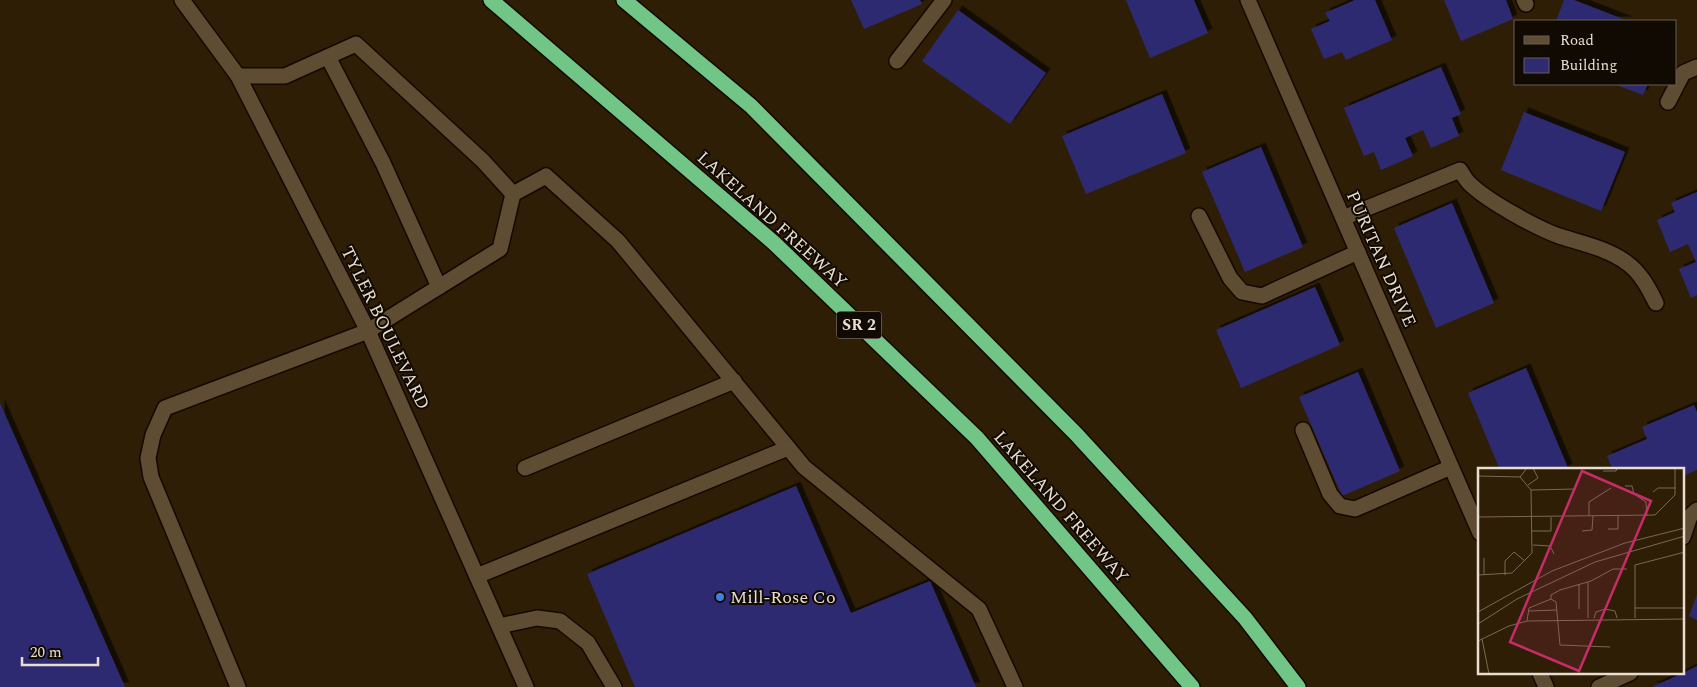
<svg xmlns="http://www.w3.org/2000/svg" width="1697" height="687" viewBox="0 0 1697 687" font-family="Spectral,serif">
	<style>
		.building { fill: #2e2b71; filter: url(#shadow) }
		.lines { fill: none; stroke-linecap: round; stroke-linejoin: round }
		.minor-casing { stroke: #160800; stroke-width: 18 }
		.highway-casing { stroke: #160800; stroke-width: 18 }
		.minor { stroke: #5e4c33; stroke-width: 15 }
		.highway { stroke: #70c587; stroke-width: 15 }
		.shop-dot { fill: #3f7fe0; stroke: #110a03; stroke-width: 2 }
		.labels { text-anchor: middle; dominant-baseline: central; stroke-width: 4; stroke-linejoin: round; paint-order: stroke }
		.shield { fill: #110a03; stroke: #a89e92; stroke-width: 1 }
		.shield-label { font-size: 16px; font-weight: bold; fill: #e8ddcf }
		.street-label { font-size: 18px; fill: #e8ddcf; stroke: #110a03 }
		.poi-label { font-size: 18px; fill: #e8ddcf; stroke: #110a03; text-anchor: start }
		.inset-road { fill: none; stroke: #786a56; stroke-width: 1 }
		.view { fill: #c62c67; fill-opacity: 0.15; stroke: #c62c67; stroke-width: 2.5 }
		.inset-edge { fill: none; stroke: #e8ddcf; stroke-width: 2.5 }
	</style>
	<defs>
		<filter id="shadow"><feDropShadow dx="4.5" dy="-4.5" stdDeviation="0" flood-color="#0009"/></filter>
	</defs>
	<rect width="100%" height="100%" fill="#2e1e06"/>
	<g class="building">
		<polygon points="851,0 920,0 922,4 864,29"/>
		<polygon points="1126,0 1194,0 1208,33 1150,58"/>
		<polygon points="1355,0 1375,0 1392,40 1346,60 1342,52 1324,59 1311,29 1330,21 1325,13"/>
		<polygon points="1444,0 1506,0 1513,19 1461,41"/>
		<polygon points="1564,0 1574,0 1628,21 1556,21"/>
		<polygon points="958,10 1046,73 1010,124 922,61"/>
		<polygon points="1441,67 1461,114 1452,118 1459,136 1431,148 1423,130 1405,138 1413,156 1381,170 1374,152 1364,156 1344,108"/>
		<polygon points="1614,84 1648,84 1643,95"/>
		<polygon points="1162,94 1186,153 1086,194 1062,136"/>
		<polygon points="1524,112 1625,152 1601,211 1501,170"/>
		<polygon points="1261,147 1303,247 1245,272 1202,172"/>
		<polygon points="1697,192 1697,295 1691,298 1679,269 1696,262 1688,244 1670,252 1657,220 1675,212 1671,203"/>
		<polygon points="1452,203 1494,303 1436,328 1394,228"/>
		<polygon points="1315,287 1340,345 1241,388 1216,330"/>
		<polygon points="1526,368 1568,468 1564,470 1500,470 1468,393"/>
		<polygon points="1358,372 1400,471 1342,496 1299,397"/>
		<polygon points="0,403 125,687 0,687"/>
		<polygon points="1694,405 1697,412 1697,470 1683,476 1683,470 1613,470 1607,456 1647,439 1642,427"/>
		<polygon points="796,486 851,613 930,581 976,687 635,687 587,574"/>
		<polygon points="1697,595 1697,620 1689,616"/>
		<polygon points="1697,666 1697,687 1652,687 1683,673"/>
	</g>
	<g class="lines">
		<g class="minor-casing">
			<g id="minor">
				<polyline points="182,0 238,76 368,331 526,687"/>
				<polyline points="1248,0 1480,533"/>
				<polyline points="1524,0 1526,4"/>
				<polyline points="328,57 383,163 439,287"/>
				<polyline points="897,61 944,0"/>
				<polyline points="238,76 285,76 356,44 483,161 513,194 500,249 368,331 165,408 153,435 148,458 151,477 238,687"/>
				<polyline points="1668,102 1683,73 1697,67"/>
				<polyline points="513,194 546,176 618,241 804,467 979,609 1015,687"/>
				<polyline points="1199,216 1230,278 1242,292 1262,296 1358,252"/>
				<path d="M1343,218L1460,170C1463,175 1466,180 1469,183C1487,201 1535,227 1559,236C1581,243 1609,249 1627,263C1641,273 1649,289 1656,303"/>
				<polyline points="1303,430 1330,494 1340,506 1355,509 1451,467"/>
				<polyline points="525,468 734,381"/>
				<polyline points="1683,537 1690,516 1697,510"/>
				<polyline points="477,576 788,448"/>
				<polyline points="499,626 537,618 560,621 588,643 614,687"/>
				<polyline points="1540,673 1546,687"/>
				<polyline points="1599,687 1630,673"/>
			</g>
		</g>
		<g class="highway-casing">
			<g id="highway">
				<polyline points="491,0 774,243 977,438 1192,687"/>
				<polyline points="624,0 751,106 1076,434 1245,618 1298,687"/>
			</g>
		</g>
		<use href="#minor" class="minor"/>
		<use href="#highway" class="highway"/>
	</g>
	<circle class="shop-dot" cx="720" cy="597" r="5"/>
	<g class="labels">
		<rect class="shield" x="836.5" y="311.5" width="45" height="27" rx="4"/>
		<g class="shield-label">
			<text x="859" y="325">SR 2</text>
		</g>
		<g class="street-label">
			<text transform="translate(772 220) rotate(42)">LAKELAND FREEWAY</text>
			<text transform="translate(1381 259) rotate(66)">PURITAN DRIVE</text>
			<text transform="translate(385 328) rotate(64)">TYLER BOULEVARD</text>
			<text transform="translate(1061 507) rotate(49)">LAKELAND FREEWAY</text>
		</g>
		<g class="poi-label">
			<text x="730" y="597">Mill-Rose Co</text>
		</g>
	</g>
	<g transform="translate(1478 468)">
		<rect width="206" height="206" fill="#2e1e06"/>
		<path class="inset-road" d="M125,3H138L139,0M0,8L42,9L49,0M50,17L60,10L55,0M147,18H154L156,26L168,34L169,48M53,22L97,21M175,24L180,20H198M111,48V34L133,20M0,49L177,47L197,27V0M130,61H140V48M54,63H73V49M104,63L114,62L115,48M55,77L72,78L76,86M6,90V107M0,107L34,105L54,85L53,22L42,9M27,107V93L36,84L47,93M73,131V127L82,122L113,113L135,101H149M157,140H207M101,141V116M51,143L79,142M0,144L74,103L147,75L207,60M110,150V114M116,150L118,144L127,141L137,143L139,150M157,150V97L207,84M49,153L51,140L73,131L78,134L82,177L132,179M0,156L39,131L117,94L207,68M4,171L11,206M0,173L31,158L49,153L207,151"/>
		<path class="view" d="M104,3L173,33L101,203L32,174Z"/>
		<rect width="206" height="206" class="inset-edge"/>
	</g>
	<rect x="1514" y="20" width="162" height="65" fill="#110a03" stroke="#675e55"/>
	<rect x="1524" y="36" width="25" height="8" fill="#5e4c33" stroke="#675e55"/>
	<text x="1560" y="45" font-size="15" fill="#e8ddcf">Road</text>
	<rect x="1524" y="58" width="25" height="15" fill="#2e2b71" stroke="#675e55"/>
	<text x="1560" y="70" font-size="15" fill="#e8ddcf">Building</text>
	<path d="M22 657v8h76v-8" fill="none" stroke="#e8ddcf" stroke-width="2.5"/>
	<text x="30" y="657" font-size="15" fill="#e8ddcf" stroke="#110a03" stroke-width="4" paint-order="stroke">20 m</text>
</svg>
